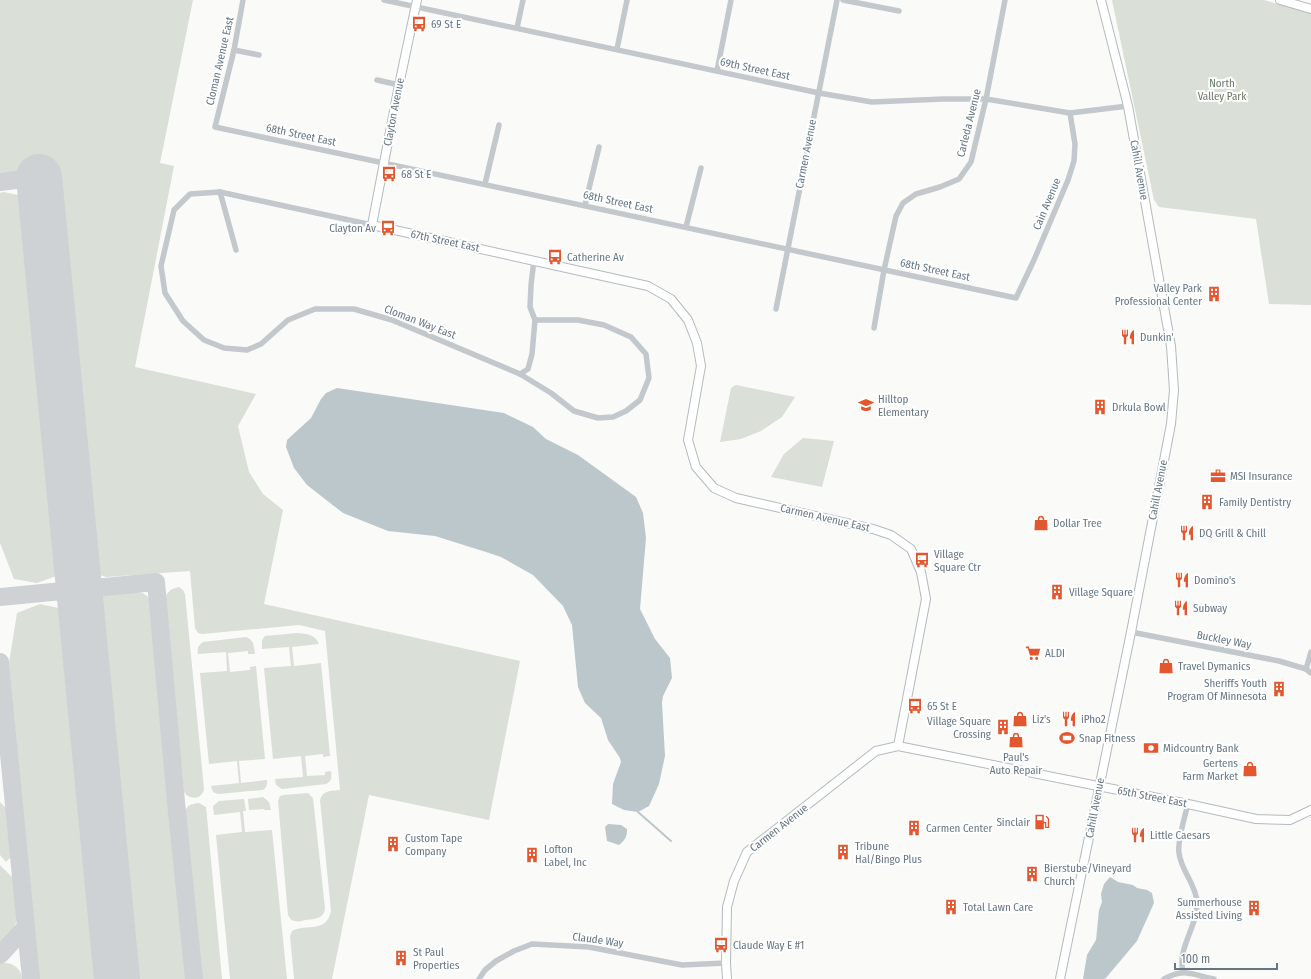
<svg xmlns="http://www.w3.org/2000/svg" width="1311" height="979" viewBox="0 0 1311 979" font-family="'Fira Sans Condensed',sans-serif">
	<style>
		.green { fill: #dadfd7 }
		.water { fill: #bbc7cb }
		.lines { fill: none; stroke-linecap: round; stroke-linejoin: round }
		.stream { stroke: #bbc7cb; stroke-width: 2 }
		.taxiway { stroke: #ced2d4; stroke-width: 18 }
		.runway { stroke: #ced2d4; stroke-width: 46 }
		.secondary-casing { stroke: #b3babf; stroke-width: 10 }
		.street { stroke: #c3c8cc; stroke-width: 5.5 }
		.secondary { stroke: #fff; stroke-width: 8 }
		.labels { text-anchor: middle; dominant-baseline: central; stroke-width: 4; stroke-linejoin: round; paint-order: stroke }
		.poi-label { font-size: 11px; fill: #657683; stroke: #fff; text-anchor: start }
		.street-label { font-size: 11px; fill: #657683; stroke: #fff }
		.park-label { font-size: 11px; fill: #687a64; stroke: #fff }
	</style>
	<rect width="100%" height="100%" fill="#fafaf8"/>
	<g class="green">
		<path d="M0,0H193L160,163L174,166L135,367L256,394L238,426L249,472L263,494L283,510L264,604L520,661L489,820L369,795L332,979H294L290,936L292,931C307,923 326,934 331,911L320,800C323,790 331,791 340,790L325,631L299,625L202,634L198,633L195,628L190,571L106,577C97,575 95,570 92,563L53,168L0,173Z"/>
		<polygon points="1112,0 1264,0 1311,13 1311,305 1269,304 1256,219 1159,207 1154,200"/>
		<polygon points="3,192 24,196 61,571 59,575 37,583 14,579 0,543 0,193"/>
		<polygon points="736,385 795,397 782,417 761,431 741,439 720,442 731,388"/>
		<polygon points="803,438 834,441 822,487 771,477 784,454"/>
		<path d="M179,587L183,590L185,594L204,789C202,800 189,800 184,792L165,603C165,594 169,589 179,587Z"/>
		<path d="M137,592C145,593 148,596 152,603L188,979H133L97,613C97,608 98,601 102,597C108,592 128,592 137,592Z"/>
		<polygon points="40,604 63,609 65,611 101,979 39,979 9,663 17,613"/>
		<path d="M297,633C307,634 315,634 319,644L292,647L294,666L321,663L330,756L323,757V754L305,756L307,776L325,775V772L331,771C332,777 332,781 326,784L282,789L276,785L275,779L303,777L301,756L273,759L264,668L291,666L289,647L262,649C262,643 261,640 265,636Z"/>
		<path d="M246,637C254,640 254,646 255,654H248V651L228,653L230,672L250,670V667L256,666L265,759L239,761L241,783L267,780C267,785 267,787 263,790L218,794L213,792L211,786L239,783L237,761L209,764L200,673L227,671L226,652L198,654C197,648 198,646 203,642Z"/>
		<path d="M308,793L313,798L325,908C324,919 315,919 305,920C302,921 298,922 295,921C291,921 290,918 288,915L278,801L280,796L284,795Z"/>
		<polygon points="263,797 269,802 271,810 264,810 264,809 249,810 248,799"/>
		<polygon points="244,799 246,811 243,811 245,832 272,830 287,979 230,979 216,835 242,832 240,812 214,815 213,806 219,801"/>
		<polygon points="0,802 6,808 11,857 6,862 0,855"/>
		<path d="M199,803L206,807L207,817L222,979H202L185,811C188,804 192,804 199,803Z"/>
		<polygon points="0,865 13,878 17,918 15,926 2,943 0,943"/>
		<path d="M2,963C13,962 21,968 22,979H0V964Z"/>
	</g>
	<g class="water">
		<polygon points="337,388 504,413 533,427 546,439 578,455 636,497 643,513 646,538 640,609 655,639 670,658 672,678 663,696 662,703 665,756 659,784 649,806 638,812 624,810 612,804 613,784 621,762 620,758 608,740 601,718 585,703 578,687 572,625 563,606 533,575 501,557 486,552 435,536 388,531 343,513 307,485 294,468 286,447 287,440 311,418 321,399 326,393"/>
		<path d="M608,824L621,825L627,829C627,837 625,840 619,845L607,841L605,827Z"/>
		<polygon points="1110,877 1118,882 1133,885 1137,888 1147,890 1152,893 1154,903 1137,941 1105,979 1083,979 1087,955 1096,940 1099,910 1102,902 1101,894 1104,884"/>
	</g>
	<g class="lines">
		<polyline class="stream" points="638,812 671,841"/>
		<g class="taxiway">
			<polyline points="0,182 39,177"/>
			<polyline points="0,597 156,582 176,802 194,979"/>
			<polyline points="0,662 31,979"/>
			<polyline points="0,955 26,927"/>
		</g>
		<polyline class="runway" points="39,177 117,979"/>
		<g class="secondary-casing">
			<g id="secondary">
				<polyline points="417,0 399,85 372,225 648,286 671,299 688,320 697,343 701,366 688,440 696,467 714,488 736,498 873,529 891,535 911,549 921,572 926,599 898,746"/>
				<polyline points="1280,0 1311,9"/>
				<polyline points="727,979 726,963 727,907 734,881 747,852 876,751 898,746 1188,804 1256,819 1290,820 1311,810"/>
				<polyline points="1060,979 1131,632 1171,424 1174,390 1171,346 1128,106 1101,0"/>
			</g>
		</g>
		<g class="street">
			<polyline points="243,0 234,50 215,127 1016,298 1034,260 1068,180 1074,161 1075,144 1070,113"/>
			<polyline points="384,0 819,93 872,102 943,99 986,99 1070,113 1128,106"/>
			<polyline points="843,0 899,11"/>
			<polyline points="517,28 523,0"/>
			<polyline points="617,49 627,0"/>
			<polyline points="234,50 259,55"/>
			<polyline points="717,71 731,0"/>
			<polyline points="377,80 399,85"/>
			<polyline points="485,184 499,125"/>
			<polyline points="220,192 236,250"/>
			<polyline points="585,205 599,147"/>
			<polyline points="372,225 220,192 190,194 174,210 161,266 165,293 183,321 204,340 224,348 247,350 261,344 288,320 315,309 354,309 392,320 520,374 551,393 574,411 598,418 613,417 626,411 640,400 649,378 646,354 631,337 604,325 578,320 535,320"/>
			<polyline points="686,227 701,168"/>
			<polyline points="776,309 837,0"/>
			<polyline points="874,328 884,270 896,216 903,203 916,194 940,187 959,179 971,162 986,99 1005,0"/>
			<polyline points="520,374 528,369 532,354 535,320 530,307 531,285 534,260"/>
			<polyline points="1131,632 1279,661 1306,669 1311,673"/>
			<polyline points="1306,669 1311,652"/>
			<path d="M1183,971C1177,948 1198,926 1197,902C1196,884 1181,871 1179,853C1177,844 1185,815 1188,804"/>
			<polyline points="479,979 485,970 496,961 514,951 532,944 589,947 682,965 726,963"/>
			<path d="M1164,979C1186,967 1192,975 1214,979"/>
		</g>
		<use href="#secondary" class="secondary"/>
	</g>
	<defs>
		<g id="bus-bare" transform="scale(1.2)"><path d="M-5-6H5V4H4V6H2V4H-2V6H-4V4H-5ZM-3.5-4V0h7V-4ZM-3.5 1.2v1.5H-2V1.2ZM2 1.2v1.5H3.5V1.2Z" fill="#e4572e" stroke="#fff" stroke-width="2.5" paint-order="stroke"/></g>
		<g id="building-bare" transform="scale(1.2)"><path d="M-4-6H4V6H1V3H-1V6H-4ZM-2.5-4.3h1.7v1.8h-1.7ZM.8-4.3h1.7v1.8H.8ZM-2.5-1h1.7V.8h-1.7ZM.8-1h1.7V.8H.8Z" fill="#e4572e" stroke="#fff" stroke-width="2.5" paint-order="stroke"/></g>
		<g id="restaurant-bare" transform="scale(1.2)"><path d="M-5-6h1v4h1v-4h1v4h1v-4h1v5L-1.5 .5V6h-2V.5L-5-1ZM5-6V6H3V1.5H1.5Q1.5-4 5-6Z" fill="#e4572e" stroke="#fff" stroke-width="2.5" paint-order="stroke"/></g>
		<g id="school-bare" transform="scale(1.2)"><path d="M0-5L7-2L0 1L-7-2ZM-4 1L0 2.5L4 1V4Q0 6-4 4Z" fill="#e4572e" stroke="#fff" stroke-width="2.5" paint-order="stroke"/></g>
		<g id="office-bare" transform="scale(1.2)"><path d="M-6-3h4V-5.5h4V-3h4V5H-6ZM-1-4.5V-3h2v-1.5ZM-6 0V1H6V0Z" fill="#e4572e" stroke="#fff" stroke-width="2.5" paint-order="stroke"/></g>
		<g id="shop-bare" transform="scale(1.2)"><path d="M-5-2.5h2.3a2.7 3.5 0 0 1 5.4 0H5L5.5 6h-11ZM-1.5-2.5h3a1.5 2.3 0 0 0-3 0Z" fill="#e4572e" stroke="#fff" stroke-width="2.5" paint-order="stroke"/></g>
		<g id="supermarket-bare" transform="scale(1.2)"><path d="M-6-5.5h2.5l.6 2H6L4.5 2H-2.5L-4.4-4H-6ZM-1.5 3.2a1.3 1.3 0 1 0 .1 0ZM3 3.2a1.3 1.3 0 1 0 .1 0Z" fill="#e4572e" stroke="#fff" stroke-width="2.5" paint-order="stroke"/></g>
		<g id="stadium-bare" transform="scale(1.2)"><path d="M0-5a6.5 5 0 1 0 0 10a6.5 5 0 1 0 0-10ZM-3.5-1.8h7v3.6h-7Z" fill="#e4572e" stroke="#fff" stroke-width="2.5" paint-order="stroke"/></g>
		<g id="bank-bare" transform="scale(1.2)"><path d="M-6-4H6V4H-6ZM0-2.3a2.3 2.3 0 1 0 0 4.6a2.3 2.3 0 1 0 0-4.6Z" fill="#e4572e" stroke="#fff" stroke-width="2.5" paint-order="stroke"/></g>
		<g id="fuel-bare" transform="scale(1.2)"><path d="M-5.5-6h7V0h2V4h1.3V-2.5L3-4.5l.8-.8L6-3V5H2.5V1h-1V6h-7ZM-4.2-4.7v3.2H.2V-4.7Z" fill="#e4572e" stroke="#fff" stroke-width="2.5" paint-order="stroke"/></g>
	</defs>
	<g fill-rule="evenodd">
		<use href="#bus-bare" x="419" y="24"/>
		<use href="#bus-bare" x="389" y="174"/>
		<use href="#bus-bare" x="388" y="228"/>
		<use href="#bus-bare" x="555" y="257"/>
		<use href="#building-bare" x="1214" y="294"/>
		<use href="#restaurant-bare" x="1128" y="337"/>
		<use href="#school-bare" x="866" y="405"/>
		<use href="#building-bare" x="1100" y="407"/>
		<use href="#office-bare" x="1218" y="476"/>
		<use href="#building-bare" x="1207" y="502"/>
		<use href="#shop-bare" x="1041" y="523"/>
		<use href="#restaurant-bare" x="1187" y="533"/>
		<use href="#bus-bare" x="922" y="560"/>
		<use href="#restaurant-bare" x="1182" y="580"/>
		<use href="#building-bare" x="1057" y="592"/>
		<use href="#restaurant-bare" x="1181" y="608"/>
		<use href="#supermarket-bare" x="1033" y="653"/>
		<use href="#shop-bare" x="1166" y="666"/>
		<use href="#building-bare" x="1279" y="689"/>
		<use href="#bus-bare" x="915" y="706"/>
		<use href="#shop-bare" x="1020" y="719"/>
		<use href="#restaurant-bare" x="1069" y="719"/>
		<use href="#building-bare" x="1003" y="727"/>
		<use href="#stadium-bare" x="1067" y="738"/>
		<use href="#shop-bare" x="1016" y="740"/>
		<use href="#bank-bare" x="1151" y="748"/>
		<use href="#shop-bare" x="1250" y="769"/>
		<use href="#fuel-bare" x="1042" y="822"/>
		<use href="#building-bare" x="914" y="828"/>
		<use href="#restaurant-bare" x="1138" y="835"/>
		<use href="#building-bare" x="393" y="844"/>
		<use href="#building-bare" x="843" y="852"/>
		<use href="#building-bare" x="532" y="855"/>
		<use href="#building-bare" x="1032" y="874"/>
		<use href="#building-bare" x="951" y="907"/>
		<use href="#building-bare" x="1254" y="908"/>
		<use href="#bus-bare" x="721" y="945"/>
		<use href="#building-bare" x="401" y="958"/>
	</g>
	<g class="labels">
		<g class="poi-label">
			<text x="431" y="24">69 St E</text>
			<text x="401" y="174">68 St E</text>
			<text x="376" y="228" text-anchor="end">Clayton Av</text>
			<text x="567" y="257">Catherine Av</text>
			<text x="1202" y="288" text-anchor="end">Valley Park<tspan x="1202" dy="13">Professional Center</tspan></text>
			<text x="1140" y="337">Dunkin'</text>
			<text x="878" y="399">Hilltop<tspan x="878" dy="13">Elementary</tspan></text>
			<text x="1112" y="407">Drkula Bowl</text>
			<text x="1230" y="476">MSI Insurance</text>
			<text x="1219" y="502">Family Dentistry</text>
			<text x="1053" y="523">Dollar Tree</text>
			<text x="1199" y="533">DQ Grill &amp; Chill</text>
			<text x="934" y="554">Village<tspan x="934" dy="13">Square Ctr</tspan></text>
			<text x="1194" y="580">Domino's</text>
			<text x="1069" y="592">Village Square</text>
			<text x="1193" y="608">Subway</text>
			<text x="1045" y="653">ALDI</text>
			<text x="1178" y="666">Travel Dymanics</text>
			<text x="1267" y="683" text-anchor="end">Sheriffs Youth<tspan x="1267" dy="13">Program Of Minnesota</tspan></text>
			<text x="927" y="706">65 St E</text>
			<text x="1032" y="719">Liz's</text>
			<text x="1081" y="719">iPho2</text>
			<text x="991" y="721" text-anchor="end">Village Square<tspan x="991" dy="13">Crossing</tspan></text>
			<text x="1079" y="738">Snap Fitness</text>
			<text x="1163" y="748">Midcountry Bank</text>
			<text x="1016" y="757" text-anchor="middle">Paul's<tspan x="1016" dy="13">Auto Repair</tspan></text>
			<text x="1238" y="763" text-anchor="end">Gertens<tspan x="1238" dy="13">Farm Market</tspan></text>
			<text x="1030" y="822" text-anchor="end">Sinclair</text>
			<text x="926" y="828">Carmen Center</text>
			<text x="1150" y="835">Little Caesars</text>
			<text x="405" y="838">Custom Tape<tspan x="405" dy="13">Company</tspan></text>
			<text x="855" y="846">Tribune<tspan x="855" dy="13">Hal/Bingo Plus</tspan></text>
			<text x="544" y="849">Lofton<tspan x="544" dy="13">Label, Inc</tspan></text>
			<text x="1044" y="868">Bierstube/Vineyard<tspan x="1044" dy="13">Church</tspan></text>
			<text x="1242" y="902" text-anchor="end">Summerhouse<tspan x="1242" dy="13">Assisted Living</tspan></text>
			<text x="963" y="907">Total Lawn Care</text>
			<text x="733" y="945">Claude Way E #1</text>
			<text x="413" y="952">St Paul<tspan x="413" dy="13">Properties</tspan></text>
		</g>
		<g class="street-label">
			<text transform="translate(220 61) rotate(-77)">Cloman Avenue East</text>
			<text transform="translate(755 69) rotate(12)">69th Street East</text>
			<text transform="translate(394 112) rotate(-79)">Clayton Avenue</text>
			<text transform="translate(969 123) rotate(-76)">Carleda Avenue</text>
			<text transform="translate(301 135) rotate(12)">68th Street East</text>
			<text transform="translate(806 154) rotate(-79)">Carmen Avenue</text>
			<text transform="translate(1139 170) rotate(80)">Cahill Avenue</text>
			<text transform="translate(618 202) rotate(12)">68th Street East</text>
			<text transform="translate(1047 204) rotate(-67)">Cain Avenue</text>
			<text transform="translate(445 241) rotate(12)">67th Street East</text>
			<text transform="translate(935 270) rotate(12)">68th Street East</text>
			<text transform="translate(420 322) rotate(21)">Cloman Way East</text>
			<text transform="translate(1158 490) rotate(-79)">Cahill Avenue</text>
			<text transform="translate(825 518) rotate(13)">Carmen Avenue East</text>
			<text transform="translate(1224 640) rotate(11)">Buckley Way</text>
			<text transform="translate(1152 797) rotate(11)">65th Street East</text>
			<text transform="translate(1095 808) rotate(-79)">Cahill Avenue</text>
			<text transform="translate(779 828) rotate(-38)">Carmen Avenue</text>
			<text transform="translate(598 940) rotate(8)">Claude Way</text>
		</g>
		<g class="park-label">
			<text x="1222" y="83">North<tspan x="1222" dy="13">Valley Park</tspan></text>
		</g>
	</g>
	<path d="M1175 963v6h102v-6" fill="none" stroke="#657683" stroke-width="2"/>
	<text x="1181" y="963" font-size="12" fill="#657683" stroke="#ffffff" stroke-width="3" paint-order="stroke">100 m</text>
</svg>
